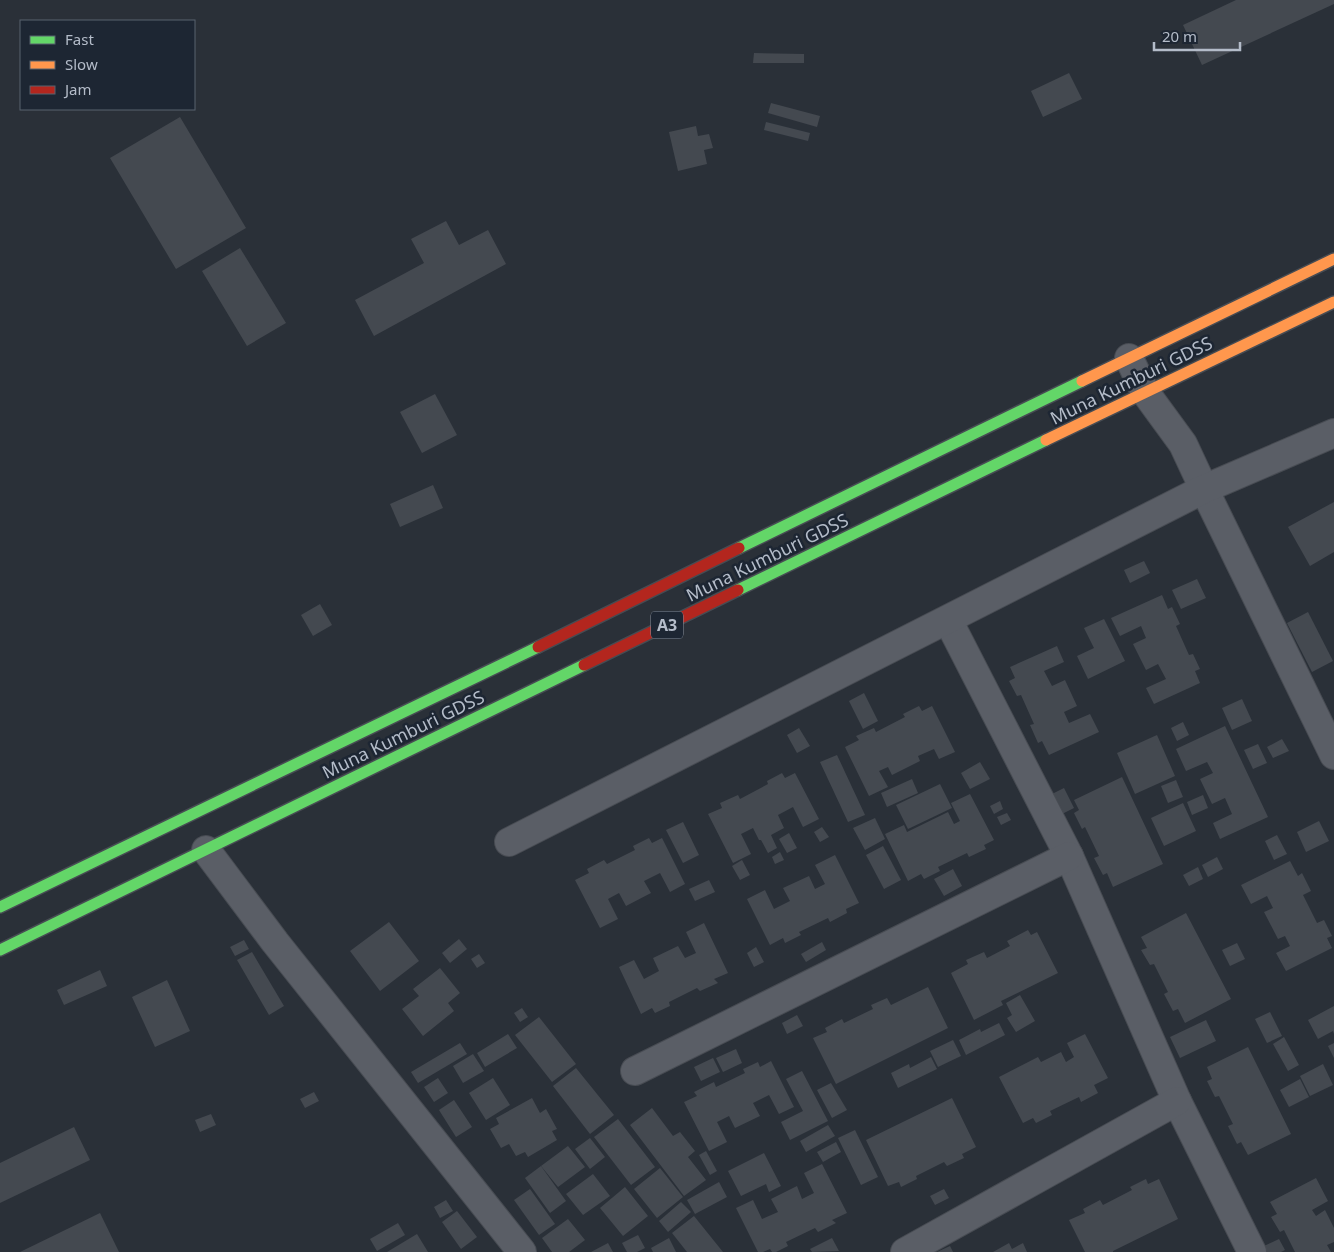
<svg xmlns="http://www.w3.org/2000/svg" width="1334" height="1252" viewBox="0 0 1334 1252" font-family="'Noto Sans',sans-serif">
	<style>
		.building { fill: #444950 }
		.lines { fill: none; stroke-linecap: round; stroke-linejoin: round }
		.street-casing { stroke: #484c53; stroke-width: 30 }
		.fast-casing { stroke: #474c53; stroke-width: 14 }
		.slow-casing { stroke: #474c53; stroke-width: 14 }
		.jam-casing { stroke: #474c53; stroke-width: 14 }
		.street { stroke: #5a5e66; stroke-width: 28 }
		.fast { stroke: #63d668; stroke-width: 11 }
		.slow { stroke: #ff974d; stroke-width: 11 }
		.jam { stroke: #b3261e; stroke-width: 11 }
		.labels { text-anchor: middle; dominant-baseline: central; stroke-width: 5; stroke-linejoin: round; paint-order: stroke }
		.shield { fill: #1d2633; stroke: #878f9c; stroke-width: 1 }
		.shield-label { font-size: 16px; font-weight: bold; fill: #b4bcc9 }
		.street-label { font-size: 18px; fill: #b4bcc9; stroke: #1d2633 }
	</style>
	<rect width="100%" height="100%" fill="#2a3038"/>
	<g class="building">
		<polygon points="1236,0 1334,0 1334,4 1202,65 1183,25"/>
		<polygon points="754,53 804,54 804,63 753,63"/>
		<polygon points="1069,73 1082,99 1043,117 1031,91"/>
		<polygon points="771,103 820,116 817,127 768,113"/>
		<polygon points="180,117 246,228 176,269 110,158"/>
		<polygon points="766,122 810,133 808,141 764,130"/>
		<polygon points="696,126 698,136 709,134 713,148 704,150 707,164 678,171 669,132"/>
		<polygon points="446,221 459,245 488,230 506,264 374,336 355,300 424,263 411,239"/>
		<polygon points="240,248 286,323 247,346 202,271"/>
		<polygon points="435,394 457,435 422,453 400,412"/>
		<polygon points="433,485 443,508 400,527 390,504"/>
		<polygon points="1334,502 1334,552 1310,566 1288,527"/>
		<polygon points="1144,561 1150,573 1130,583 1124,570"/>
		<polygon points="1197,579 1206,598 1181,609 1172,590"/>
		<polygon points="1162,595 1168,609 1172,607 1180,624 1176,626 1189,655 1193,654 1200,669 1195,671 1200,683 1154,704 1146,688 1166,679 1158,664 1146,670 1133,644 1146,638 1141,626 1120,636 1111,618"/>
		<polygon points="320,604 332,625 313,636 301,615"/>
		<polygon points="1308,612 1333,661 1312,672 1287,623"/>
		<polygon points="1104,619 1125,661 1088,679 1077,656 1094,648 1084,628"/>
		<polygon points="1057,646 1064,662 1044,671 1052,686 1065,680 1077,706 1064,712 1069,723 1090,714 1099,732 1049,755 1042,741 1038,743 1030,725 1034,724 1021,695 1017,696 1009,681 1015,678 1010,667"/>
		<polygon points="864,693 878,721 863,729 849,701"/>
		<polygon points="1242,699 1252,721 1232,730 1222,708"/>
		<polygon points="919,706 922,711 932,706 955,752 939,759 934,749 918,756 920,761 892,775 888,767 879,771 888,787 869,796 845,747 859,740 856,736 874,728 876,732 905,717 903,714"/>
		<polygon points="1183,722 1189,735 1177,741 1171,728"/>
		<polygon points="1225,726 1268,817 1220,839 1213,823 1232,814 1225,798 1212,804 1200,779 1213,773 1207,762 1186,771 1176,749"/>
		<polygon points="799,728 810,746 797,753 787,735"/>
		<polygon points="1157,735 1175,776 1135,794 1117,753"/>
		<polygon points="1282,739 1289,751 1273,758 1267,747"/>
		<polygon points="1258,744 1267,763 1253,769 1244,750"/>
		<polygon points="837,755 865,815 848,822 820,762"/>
		<polygon points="980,762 990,779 970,789 961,773"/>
		<polygon points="782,773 785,778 795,773 819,819 803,827 793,807 778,815 784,828 771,835 777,848 768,853 761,840 759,840 753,828 741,834 751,854 733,863 708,814 722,808 720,803 738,795 740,799 768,784 767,781"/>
		<polygon points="1122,777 1163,864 1113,887 1107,873 1103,875 1094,858 1099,856 1085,827 1082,829 1074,813 1079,810 1074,800"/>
		<polygon points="912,779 918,793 887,807 881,793"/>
		<polygon points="1176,780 1183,797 1168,803 1161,786"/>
		<polygon points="940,784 952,808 908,829 896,805"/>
		<polygon points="1064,788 1074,808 1062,814 1052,794"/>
		<polygon points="970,794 994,840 984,845 986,849 969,857 967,853 938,867 940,871 924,879 921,874 908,881 885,834 904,825 907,832 948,812 954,824 960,821 951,803"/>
		<polygon points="1203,795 1208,808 1192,815 1187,802"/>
		<polygon points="1000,801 1003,809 994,814 990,806"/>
		<polygon points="1183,803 1196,831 1164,846 1151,818"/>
		<polygon points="1007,813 1011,820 1001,825 997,817"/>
		<polygon points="875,818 885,839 865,850 853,828"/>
		<polygon points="1319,821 1329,841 1306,852 1297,832"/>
		<polygon points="683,822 699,855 683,863 666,830"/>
		<polygon points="822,827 829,837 820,842 814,832"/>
		<polygon points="789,833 797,848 787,853 779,839"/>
		<polygon points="1277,835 1287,854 1274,860 1265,841"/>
		<polygon points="649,838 652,843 662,838 685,884 670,892 660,873 644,881 651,893 626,906 619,893 608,899 618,919 600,928 575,880 589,873 587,869 604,860 607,864 635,850 633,846"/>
		<polygon points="883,846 901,880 884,889 866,855"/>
		<polygon points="780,852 784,860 775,864 772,857"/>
		<polygon points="835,855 859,903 846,909 847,913 830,922 828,918 799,932 801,935 785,943 783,938 770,945 747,899 765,890 774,909 790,901 783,888 809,876 815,889 825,884 815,865"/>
		<polygon points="1217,857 1223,869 1208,877 1202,865"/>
		<polygon points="742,860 750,875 740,880 732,866"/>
		<polygon points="1290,861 1298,876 1302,873 1311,891 1303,895 1317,923 1324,920 1332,936 1327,938 1332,948 1286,971 1276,953 1290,946 1285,936 1278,939 1264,912 1273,908 1267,896 1251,904 1241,885"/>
		<polygon points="1198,867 1203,879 1189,886 1183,875"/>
		<polygon points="953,869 962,886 944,896 934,879"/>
		<polygon points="709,880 715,892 695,901 689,889"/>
		<polygon points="1186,913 1231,999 1185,1023 1178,1009 1173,1011 1164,994 1168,992 1154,964 1150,965 1141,950 1147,948 1141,937"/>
		<polygon points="389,922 419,961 380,991 350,951"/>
		<polygon points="704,923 728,973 714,979 718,983 700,991 697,988 669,1002 670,1006 655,1013 652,1008 641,1014 619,967 634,960 644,979 659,971 653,958 678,946 685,958 696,953 686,932"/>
		<polygon points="1028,930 1031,935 1037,932 1058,973 1001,1001 1003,1005 974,1020 951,973 968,964 966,960 984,952 987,958 1010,946 1007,941"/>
		<polygon points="459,939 467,949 450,963 442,953"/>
		<polygon points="244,940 249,949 235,956 230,947"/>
		<polygon points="822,942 826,950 806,962 801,954"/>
		<polygon points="1237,943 1245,959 1230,966 1222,950"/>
		<polygon points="756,947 764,962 754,967 747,953"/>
		<polygon points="252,952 284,1006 269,1015 237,960"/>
		<polygon points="479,954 485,963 477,968 471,959"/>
		<polygon points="440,968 460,993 448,1003 454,1011 423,1036 402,1009 419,996 413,989"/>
		<polygon points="100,970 107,986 64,1005 57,990"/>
		<polygon points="167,980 190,1031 155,1047 132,997"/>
		<polygon points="928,987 948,1028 836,1084 813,1038 827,1032 825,1028 842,1019 844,1023 873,1009 871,1005 887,998 891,1005"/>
		<polygon points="1020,995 1035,1021 1016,1032 1007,1018 1012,1015 1006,1003"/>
		<polygon points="1334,1006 1334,1034 1333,1031 1318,1039 1308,1020"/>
		<polygon points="522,1008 528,1017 520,1022 514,1013"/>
		<polygon points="1270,1012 1282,1036 1267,1043 1255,1019"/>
		<polygon points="797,1015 803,1026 787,1034 782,1023"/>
		<polygon points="539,1017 576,1064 552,1082 515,1035"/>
		<polygon points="1206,1020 1216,1041 1180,1058 1170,1037"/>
		<polygon points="999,1023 1005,1035 966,1055 959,1040 980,1029 981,1032"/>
		<polygon points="508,1034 517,1048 485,1067 477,1053"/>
		<polygon points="1085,1034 1108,1078 1094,1085 1098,1093 1081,1102 1079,1097 1050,1111 1052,1115 1036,1123 1033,1118 1023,1123 999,1077 1038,1057 1041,1062 1061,1052 1066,1062 1074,1057 1067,1043"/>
		<polygon points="1284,1037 1299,1065 1288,1071 1273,1044"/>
		<polygon points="953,1040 961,1056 938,1067 930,1051"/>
		<polygon points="460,1043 467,1054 418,1083 411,1072"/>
		<polygon points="1334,1043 1334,1058 1328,1046"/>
		<polygon points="1248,1047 1291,1134 1248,1155 1241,1142 1237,1144 1228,1126 1233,1124 1219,1096 1215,1097 1207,1081 1212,1079 1207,1067"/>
		<polygon points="736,1049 742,1063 723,1072 716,1058"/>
		<polygon points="473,1054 484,1071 463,1083 453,1066"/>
		<polygon points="931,1057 937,1069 898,1088 891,1073 909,1064 910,1068"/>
		<polygon points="713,1058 720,1072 701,1081 694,1067"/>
		<polygon points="771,1061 794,1107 779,1114 769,1095 753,1103 760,1116 735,1128 729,1116 717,1122 727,1142 709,1151 684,1102 697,1096 694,1092 714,1082 716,1087 745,1073 743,1069 758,1062 760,1067"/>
		<polygon points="1323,1064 1333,1085 1310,1096 1300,1076"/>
		<polygon points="576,1068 614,1115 590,1134 553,1086"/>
		<polygon points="802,1071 828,1121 790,1140 781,1122 803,1111 786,1079"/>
		<polygon points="438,1078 448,1093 434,1102 424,1087"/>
		<polygon points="493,1078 510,1105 486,1120 469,1093"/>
		<polygon points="1300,1079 1309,1097 1289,1107 1280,1090"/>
		<polygon points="831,1083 847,1110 832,1118 817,1090"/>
		<polygon points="314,1092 319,1101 305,1108 300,1099"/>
		<polygon points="532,1098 540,1113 546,1109 557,1129 552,1131 557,1140 528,1157 525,1152 516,1156 509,1144 501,1148 490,1129 499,1124 496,1118"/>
		<polygon points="952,1098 976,1147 962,1154 964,1158 947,1166 944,1162 916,1176 917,1179 901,1187 899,1182 888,1186 866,1140"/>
		<polygon points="454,1100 472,1127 456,1137 439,1110"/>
		<polygon points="652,1108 673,1136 680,1132 695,1151 688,1157 706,1180 684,1196 630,1125"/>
		<polygon points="211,1114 216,1125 200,1132 195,1120"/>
		<polygon points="618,1119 655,1167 631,1185 594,1137"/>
		<polygon points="828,1125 835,1136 806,1152 800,1141"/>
		<polygon points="74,1127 90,1160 0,1203 0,1163"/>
		<polygon points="855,1130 878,1177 861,1185 838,1138"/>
		<polygon points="590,1138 605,1157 590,1169 575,1149"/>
		<polygon points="836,1142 841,1152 823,1162 817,1152"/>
		<polygon points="568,1146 585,1167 558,1187 541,1166"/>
		<polygon points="706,1151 717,1171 710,1175 699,1155"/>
		<polygon points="764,1153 781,1186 769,1192 766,1184 741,1196 728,1171"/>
		<polygon points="822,1164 847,1213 832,1220 836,1223 818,1232 815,1228 786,1242 788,1246 776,1252 772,1252 770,1249 763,1252 758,1252 736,1208 753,1200 762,1219 778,1212 771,1199 797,1186 802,1199 814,1193 804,1173"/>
		<polygon points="541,1166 566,1201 550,1213 525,1178"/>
		<polygon points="660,1168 683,1197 657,1218 634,1189"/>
		<polygon points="593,1174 610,1196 583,1215 566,1194"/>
		<polygon points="1316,1178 1328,1201 1312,1210 1316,1216 1325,1210 1334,1228 1334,1242 1327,1245 1331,1252 1295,1252 1284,1230 1280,1232 1271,1217 1277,1214 1270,1202"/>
		<polygon points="1146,1179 1148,1184 1159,1179 1178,1219 1113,1251 1113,1252 1085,1252 1069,1220 1085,1213 1083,1209 1100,1200 1103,1205 1132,1190 1130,1187"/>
		<polygon points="719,1182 727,1197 695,1214 687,1200"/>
		<polygon points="625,1187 648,1216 623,1236 600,1208"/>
		<polygon points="530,1189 555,1224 539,1235 514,1200"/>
		<polygon points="944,1189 949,1198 935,1205 930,1196"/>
		<polygon points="446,1200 453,1211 440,1218 434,1207"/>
		<polygon points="681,1202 691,1212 668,1232 659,1221"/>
		<polygon points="457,1211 477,1237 461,1249 442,1222"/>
		<polygon points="100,1213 119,1252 20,1252"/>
		<polygon points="694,1216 723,1252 687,1252 672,1233"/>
		<polygon points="568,1219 585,1240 569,1252 552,1252 542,1238"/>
		<polygon points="398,1223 405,1235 377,1251 370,1239"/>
		<polygon points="417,1234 428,1252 387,1252"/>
		<polygon points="638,1235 645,1248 637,1252 627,1252 622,1243"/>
		<polygon points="669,1238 676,1252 653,1252 651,1248"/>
		<polygon points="832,1238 839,1251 812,1252 810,1249"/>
		<polygon points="1279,1239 1285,1250 1281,1252 1267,1252 1264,1246"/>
		<polygon points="608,1243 613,1252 591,1252"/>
		<polygon points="1009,1243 1012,1249 1023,1243 1027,1252 993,1252"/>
		<polygon points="950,1246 953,1252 937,1252"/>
	</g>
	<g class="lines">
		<g class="street-casing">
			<g id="street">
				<polyline points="1129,358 1145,392 1183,444 1204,489 1334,755"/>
				<polyline points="948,620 1069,856 1177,1101 1252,1252"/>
				<polyline points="509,842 1204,489 1334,433"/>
				<polyline points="206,850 275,942 522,1252"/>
				<polyline points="635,1071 1069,856"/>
				<polyline points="905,1252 1177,1101"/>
			</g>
		</g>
		<g class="fast-casing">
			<g id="fast">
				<polyline points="739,548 1082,381"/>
				<polyline points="738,590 1046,440"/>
				<polyline points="0,907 538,647"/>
				<polyline points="0,950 584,665"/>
			</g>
		</g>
		<g class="slow-casing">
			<g id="slow">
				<polyline points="1082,381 1334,259"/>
				<polyline points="1046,440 1334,302"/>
			</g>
		</g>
		<g class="jam-casing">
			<g id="jam">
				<polyline points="538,647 739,548"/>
				<polyline points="584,665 738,590"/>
			</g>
		</g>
		<use href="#street" class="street"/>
		<use href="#fast" class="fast"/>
		<use href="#slow" class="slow"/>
		<use href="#jam" class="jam"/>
	</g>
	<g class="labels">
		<rect class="shield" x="651" y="611.5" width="32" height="27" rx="4"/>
		<g class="shield-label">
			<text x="667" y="625">A3</text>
		</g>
		<g class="street-label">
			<text transform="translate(1131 380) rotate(-26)">Muna Kumburi GDSS</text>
			<text transform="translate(767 557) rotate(-26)">Muna Kumburi GDSS</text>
			<text transform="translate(403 734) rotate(-26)">Muna Kumburi GDSS</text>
		</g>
	</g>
	<rect x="20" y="20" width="175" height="90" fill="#1d2633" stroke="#59626f"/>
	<rect x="30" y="36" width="25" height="8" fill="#63d668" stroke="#59626f"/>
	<text x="65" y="45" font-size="15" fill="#b4bcc9">Fast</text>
	<rect x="30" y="61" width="25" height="8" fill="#ff974d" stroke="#59626f"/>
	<text x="65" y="70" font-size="15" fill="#b4bcc9">Slow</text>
	<rect x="30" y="86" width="25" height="8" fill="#b3261e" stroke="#59626f"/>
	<text x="65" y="95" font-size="15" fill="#b4bcc9">Jam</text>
	<path d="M1154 42v8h86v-8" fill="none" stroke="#b4bcc9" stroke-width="2.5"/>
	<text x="1162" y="42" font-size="15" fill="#b4bcc9" stroke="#1d2633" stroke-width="4" paint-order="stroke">20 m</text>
</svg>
